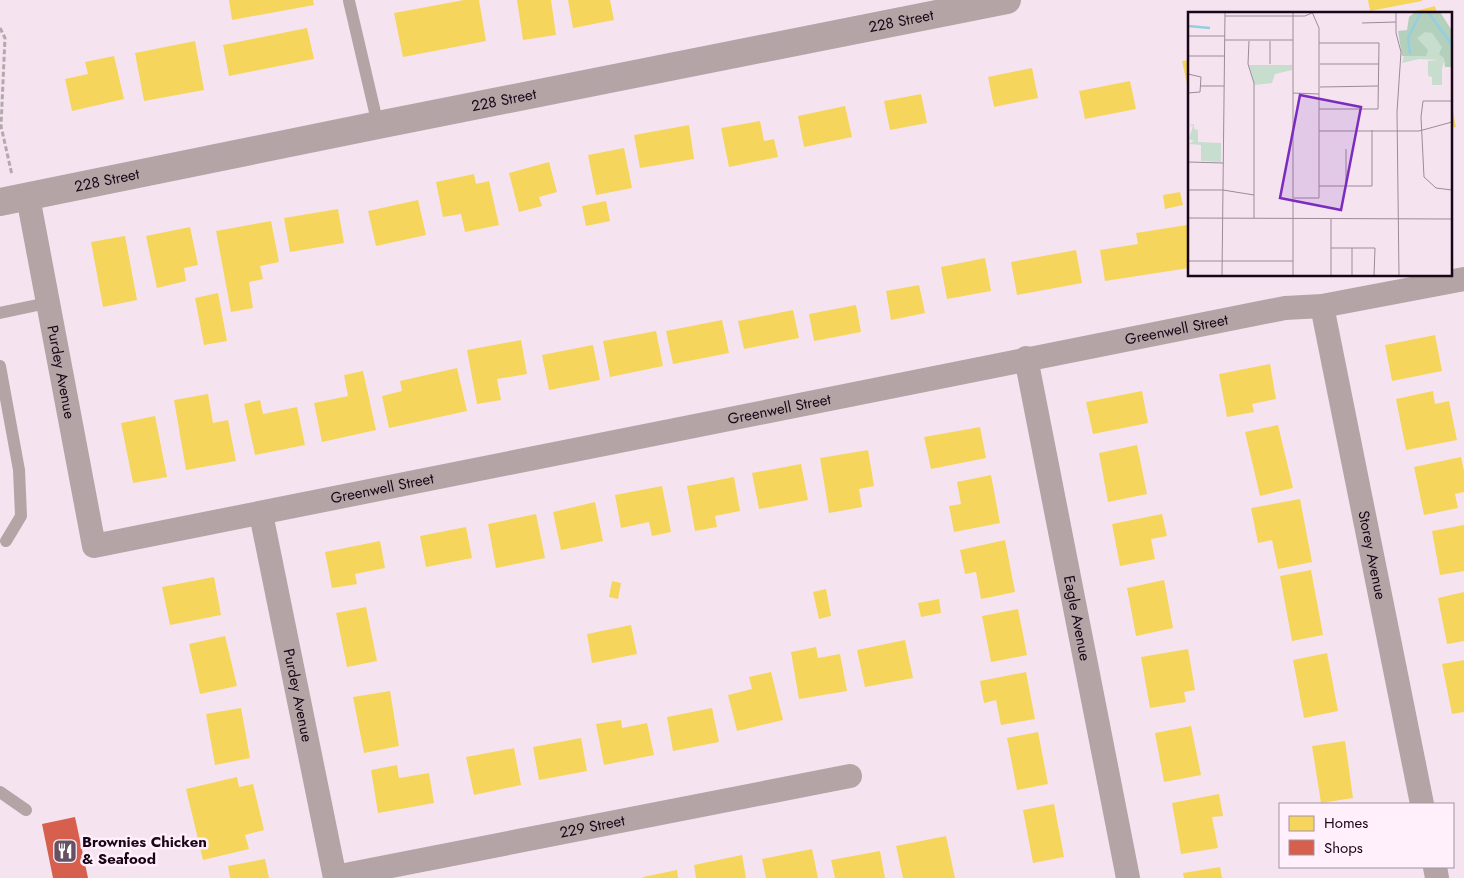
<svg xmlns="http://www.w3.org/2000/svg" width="1464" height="878" viewBox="0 0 1464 878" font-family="Jost,sans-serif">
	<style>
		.homes { fill: #f6d55c }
		.shops { fill: #d6604d }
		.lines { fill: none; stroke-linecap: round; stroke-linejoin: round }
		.path { stroke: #b4a8ac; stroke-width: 3; stroke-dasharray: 5 2.5; stroke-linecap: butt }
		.service { stroke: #b4a4a5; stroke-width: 12 }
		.minor { stroke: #b4a4a5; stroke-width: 24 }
		.tertiary { stroke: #b4a4a5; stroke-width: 28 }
		.labels { text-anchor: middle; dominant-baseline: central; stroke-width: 5; stroke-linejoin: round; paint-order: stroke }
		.street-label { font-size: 15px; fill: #1a0417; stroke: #fff0fb }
		.poi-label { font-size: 15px; font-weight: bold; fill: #1a0417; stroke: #fff0fb; text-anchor: start }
		.inset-river { fill: none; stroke: #93cfe1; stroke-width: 2.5 }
		.inset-road { fill: none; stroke: #9d8a99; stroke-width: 1 }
		.view { fill: #7b2cbf; fill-opacity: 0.15; stroke: #7b2cbf; stroke-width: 2.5 }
		.inset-edge { fill: none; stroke: #1a0417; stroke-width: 2.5 }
	</style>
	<rect width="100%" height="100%" fill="#f5e4f0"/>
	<g class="homes">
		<polygon points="229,0 313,0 314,5 232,20"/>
		<polygon points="464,0 479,0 486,41 403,57 394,13"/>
		<polygon points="517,0 551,0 556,35 523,40"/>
		<polygon points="568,0 610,0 614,20 573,28"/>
		<polygon points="1368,0 1422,0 1422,1 1370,11"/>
		<polygon points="1435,6 1437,14 1408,14 1408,13"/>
		<polygon points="307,28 314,59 229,76 223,45"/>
		<polygon points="195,41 204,90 144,101 135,53"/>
		<polygon points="114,56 124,99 72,111 65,79 88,74 85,62"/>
		<polygon points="1189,60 1189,88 1188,88 1182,61"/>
		<polygon points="1032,68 1038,98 994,107 988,77"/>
		<polygon points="1130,81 1136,109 1085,119 1079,91"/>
		<polygon points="921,94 927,123 890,130 884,101"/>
		<polygon points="1451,102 1456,127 1450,128 1450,103"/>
		<polygon points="845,106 852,137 804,147 798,116"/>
		<polygon points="760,121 764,141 774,139 778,157 729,167 721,128"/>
		<polygon points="689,125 694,159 640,168 634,135"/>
		<polygon points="624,148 632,188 596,195 588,155"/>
		<polygon points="549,162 557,192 539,197 542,206 519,212 509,173"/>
		<polygon points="474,174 476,184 489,181 499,225 465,232 461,214 443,217 436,182"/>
		<polygon points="1180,192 1183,205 1165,209 1163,195"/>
		<polygon points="418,200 426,235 376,246 368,211"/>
		<polygon points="606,201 610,221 586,226 582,206"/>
		<polygon points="338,209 344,243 290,252 284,218"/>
		<polygon points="271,221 279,262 260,266 263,279 249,282 253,308 231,312 216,231"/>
		<polygon points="1187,225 1189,239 1189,268 1105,281 1100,250 1138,244 1136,233"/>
		<polygon points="190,227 198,265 184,268 186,281 157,288 146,236"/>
		<polygon points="125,236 137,300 103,307 91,242"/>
		<polygon points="1076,250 1082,283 1017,295 1011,262"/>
		<polygon points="985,258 991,291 947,299 941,267"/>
		<polygon points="919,285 925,313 891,320 886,291"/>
		<polygon points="218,293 227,341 204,345 195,298"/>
		<polygon points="856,305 861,332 814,341 809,314"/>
		<polygon points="793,310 799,338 744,349 738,321"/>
		<polygon points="722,320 729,353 673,364 666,331"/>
		<polygon points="656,331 663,366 610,377 603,341"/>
		<polygon points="1435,335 1442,371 1392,381 1385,345"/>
		<polygon points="521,340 527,374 497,379 501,400 477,404 467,350"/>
		<polygon points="593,345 600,380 549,390 542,355"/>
		<polygon points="1270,364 1276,399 1252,404 1254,412 1227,417 1219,374"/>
		<polygon points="457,368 467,411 389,428 382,396 402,391 400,381"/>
		<polygon points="363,371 376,430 322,442 314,403 348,396 344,375"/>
		<polygon points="1142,391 1148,423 1093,434 1086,402"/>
		<polygon points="1433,391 1435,404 1449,401 1457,440 1406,450 1396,399"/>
		<polygon points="208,394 213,423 228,420 236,461 186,470 174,400"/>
		<polygon points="260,400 263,414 297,407 305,445 255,455 244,404"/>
		<polygon points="155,416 167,477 133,483 121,423"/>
		<polygon points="1278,425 1293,488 1260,496 1245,432"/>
		<polygon points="980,427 986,458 931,469 924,437"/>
		<polygon points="1137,445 1147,494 1108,502 1099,453"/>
		<polygon points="868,450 874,486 859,489 862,507 829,513 820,458"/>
		<polygon points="1461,457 1464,471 1464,492 1455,494 1458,508 1424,515 1414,467"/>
		<polygon points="801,464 808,500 759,509 752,473"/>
		<polygon points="991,475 1000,523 954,532 949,506 961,504 957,482"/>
		<polygon points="734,477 740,511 715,516 717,527 695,531 687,486"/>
		<polygon points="662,486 671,532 652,536 649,522 621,528 615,495"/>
		<polygon points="1300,499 1312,562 1278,569 1272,540 1258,543 1251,508"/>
		<polygon points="595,502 603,541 561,550 553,512"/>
		<polygon points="536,514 545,558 496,568 488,524"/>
		<polygon points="1162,514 1167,536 1151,539 1155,559 1120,566 1112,524"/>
		<polygon points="1464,525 1464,571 1440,575 1432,531"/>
		<polygon points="466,527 472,558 426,567 420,536"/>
		<polygon points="1005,540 1015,592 981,599 976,572 965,574 960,550"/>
		<polygon points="380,541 385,568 355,574 357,584 332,588 325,552"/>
		<polygon points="1311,570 1323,635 1292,641 1280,576"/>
		<polygon points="214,577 221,615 170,625 162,587"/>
		<polygon points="1164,580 1173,628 1136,636 1127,588"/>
		<polygon points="612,581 621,583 618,599 609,597"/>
		<polygon points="826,589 831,616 819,619 813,592"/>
		<polygon points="1464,592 1464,641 1447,644 1438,598"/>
		<polygon points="939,599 941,613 921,617 918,603"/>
		<polygon points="366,607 377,661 347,667 336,613"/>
		<polygon points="1018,609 1027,655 991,662 982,616"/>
		<polygon points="631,625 637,654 592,663 587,634"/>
		<polygon points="225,636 237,686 200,694 189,644"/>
		<polygon points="905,640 913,678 865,687 857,650"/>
		<polygon points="816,647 818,658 840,654 847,691 799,699 791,652"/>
		<polygon points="1188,649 1195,690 1184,692 1186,702 1150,708 1141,657"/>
		<polygon points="1327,653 1338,711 1304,718 1293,660"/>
		<polygon points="1464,660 1464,712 1452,714 1442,664"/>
		<polygon points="771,672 783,720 737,731 728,695 752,689 749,677"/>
		<polygon points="1026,672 1035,719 1001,725 996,700 984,703 980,681"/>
		<polygon points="390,691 399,746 364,753 353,697"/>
		<polygon points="241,708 250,758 215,765 206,714"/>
		<polygon points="712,708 719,742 673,751 667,717"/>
		<polygon points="621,720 622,728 647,723 654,755 604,765 596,724"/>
		<polygon points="1191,726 1201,775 1164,782 1155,733"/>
		<polygon points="1038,732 1048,784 1017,790 1007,738"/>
		<polygon points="581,738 587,771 539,780 533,747"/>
		<polygon points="1345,741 1353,798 1321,803 1312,746"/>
		<polygon points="514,748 521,785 474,795 466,757"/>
		<polygon points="397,765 399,778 429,773 434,803 378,813 371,770"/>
		<polygon points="237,777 239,787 253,784 264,830 245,835 249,849 203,860 186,789"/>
		<polygon points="1219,794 1223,816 1212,817 1218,848 1181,854 1172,803"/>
		<polygon points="1054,804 1064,857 1033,863 1023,810"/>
		<polygon points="946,836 955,878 903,878 896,846"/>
		<polygon points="812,849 818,878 766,878 762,859"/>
		<polygon points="880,851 885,878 835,878 831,860"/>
		<polygon points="742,855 746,878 696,878 694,865"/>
		<polygon points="265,859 269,878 230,878 228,866"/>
		<polygon points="1220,867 1222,878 1184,878 1183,873"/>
		<polygon points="677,870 678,878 643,878 643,877"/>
	</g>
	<polygon class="shops" points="75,817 88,878 53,878 42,824"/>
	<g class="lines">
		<polyline class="path" points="0,28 5,38 1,126 12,175"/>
		<g class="service">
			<polyline points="349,1 378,125"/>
			<polyline points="0,313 47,303"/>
			<polyline points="0,366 19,470 21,516 6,541"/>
			<polyline points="0,792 26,810"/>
		</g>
		<g class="minor">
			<path id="s1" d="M28,197L94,546L1285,308L1322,306L1464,279"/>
			<path id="s2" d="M1322,306L1422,804"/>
			<path id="s3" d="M1026,358L1128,878"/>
			<path id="s4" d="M261,514L335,878"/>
			<polyline points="1435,867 1437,878"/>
			<path id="s5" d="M335,877L850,776"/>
		</g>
		<path class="tertiary" id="s6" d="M0,202L378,125L1007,0"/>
	</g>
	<defs>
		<g id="restaurant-square" transform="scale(1.25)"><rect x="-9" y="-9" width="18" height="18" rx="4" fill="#675263" stroke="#fff0fb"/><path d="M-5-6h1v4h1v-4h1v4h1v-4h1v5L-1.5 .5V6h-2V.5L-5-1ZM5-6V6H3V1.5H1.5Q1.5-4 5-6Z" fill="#fff"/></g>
	</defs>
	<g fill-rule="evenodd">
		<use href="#restaurant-square" x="65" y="851"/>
	</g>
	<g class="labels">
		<g class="street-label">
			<text stroke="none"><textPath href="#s6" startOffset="919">228 Street</textPath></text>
			<text stroke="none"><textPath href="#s6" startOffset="514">228 Street</textPath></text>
			<text stroke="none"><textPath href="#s6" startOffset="109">228 Street</textPath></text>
			<text stroke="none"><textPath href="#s1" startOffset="1459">Greenwell Street</textPath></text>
			<text stroke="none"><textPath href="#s1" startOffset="178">Purdey Avenue</textPath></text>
			<text stroke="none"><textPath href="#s1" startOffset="1054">Greenwell Street</textPath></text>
			<text stroke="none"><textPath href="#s1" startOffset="649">Greenwell Street</textPath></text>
			<text stroke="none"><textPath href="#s2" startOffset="254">Storey Avenue</textPath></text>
			<text stroke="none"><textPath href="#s3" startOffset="265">Eagle Avenue</textPath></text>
			<text stroke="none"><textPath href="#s4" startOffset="185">Purdey Avenue</textPath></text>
			<text stroke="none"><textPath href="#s5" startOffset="262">229 Street</textPath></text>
		</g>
		<g class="poi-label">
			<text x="82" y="842">Brownies Chicken<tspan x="82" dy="17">&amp; Seafood</tspan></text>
		</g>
	</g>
	<g transform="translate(1188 12)">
		<rect width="264" height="264" fill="#f5e4f0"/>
		<path d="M227,0H252L264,19L254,57V73H244V65L240,64V49L250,48L231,47L214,51ZM61,53H104V58L87,62L84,71L67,73ZM6,112V117L10,118V130L33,131V150L13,149V133L0,132L6,129L1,127L5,114L1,113Z" fill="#c7ddcd"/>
		<path d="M227,0H252L264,19V55H257L256,46L251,42L254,35L244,21L237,20L229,26L240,38L238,44H214L210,19L219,18L221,5Z" fill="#b3d0bd"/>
		<path class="inset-river" d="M240,0L264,33M0,14L22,16M222,42L220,26L233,0"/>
		<path class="inset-road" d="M208,0V21L213,40L209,100L211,264M37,4H117L126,0M174,11L208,10M0,24H37M37,28H105M61,29L60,52L66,71V206M82,29V52M131,31H191L190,97H131M0,44H37M132,52H191M0,62L13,65L12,80L0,81M13,74H36M132,75L190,74M105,81L131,82M264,89H235L233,105L236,165L248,176L264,178M131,119H231L264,110M158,137V174M0,150L35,151M131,174H184V118M0,178H35M35,178L66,183M106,186H131V16L124,0M0,206L264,207M143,236H187L186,264M0,249H105M34,264L37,0M105,264V0M143,264V207M164,264V236"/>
		<path class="view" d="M112,83L173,95L153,198L92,186Z"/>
		<rect width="264" height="264" class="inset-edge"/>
	</g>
	<rect x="1279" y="803" width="175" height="65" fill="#fff0fb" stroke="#a392a0"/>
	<rect x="1289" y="816" width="25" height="15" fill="#f6d55c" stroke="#a392a0"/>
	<text x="1324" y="828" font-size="15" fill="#1a0417">Homes</text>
	<rect x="1289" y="840" width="25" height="15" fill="#d6604d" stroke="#a392a0"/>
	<text x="1324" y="853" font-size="15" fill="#1a0417">Shops</text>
</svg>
